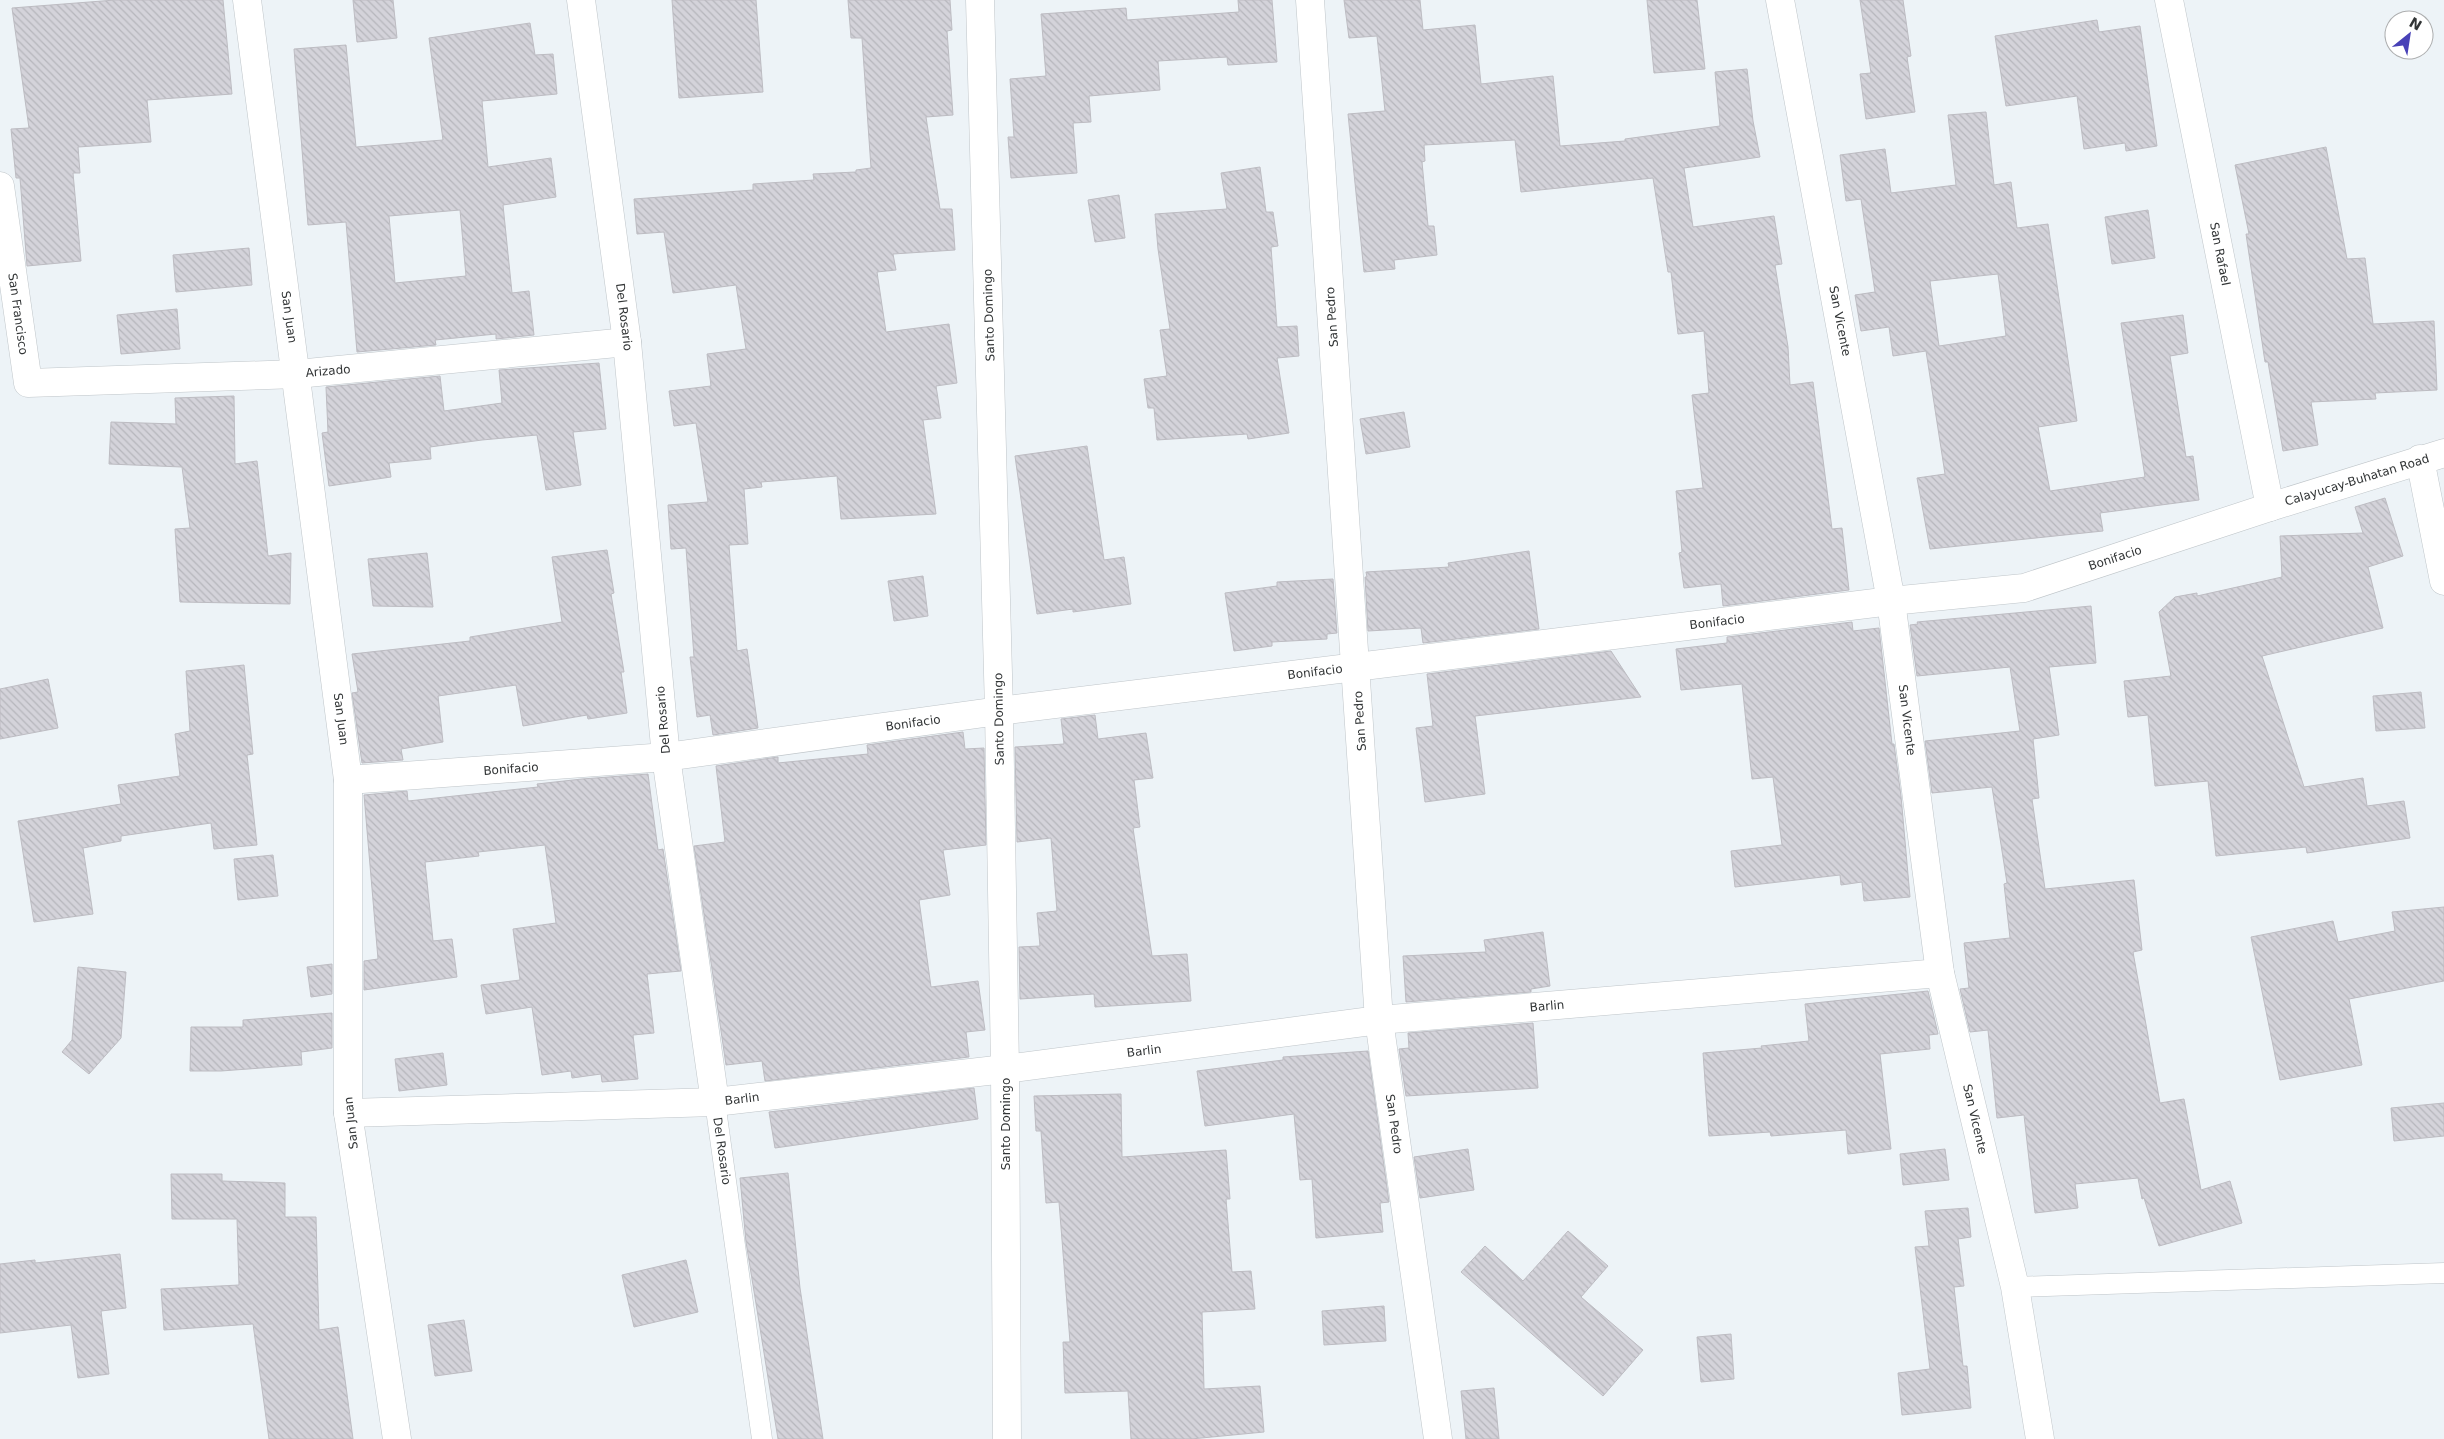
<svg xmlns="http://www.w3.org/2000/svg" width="2444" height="1439" viewBox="0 0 2444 1439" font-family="'DejaVu Sans',sans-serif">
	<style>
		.building { fill: url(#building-back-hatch); stroke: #bdbcc2; fill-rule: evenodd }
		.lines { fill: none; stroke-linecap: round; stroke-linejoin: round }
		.service-casing { stroke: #bfc5c9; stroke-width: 21 }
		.minor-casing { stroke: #bfc5c9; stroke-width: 29 }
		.tertiary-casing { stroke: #bfc5c9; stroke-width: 29 }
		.secondary-casing { stroke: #bfc5c9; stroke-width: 29 }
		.service { stroke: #fff; stroke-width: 20 }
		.minor { stroke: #fff; stroke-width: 28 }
		.tertiary { stroke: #fff; stroke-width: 28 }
		.secondary { stroke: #fff; stroke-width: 28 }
		.labels { text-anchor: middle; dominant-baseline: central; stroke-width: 5; stroke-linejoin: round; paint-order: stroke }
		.street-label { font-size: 12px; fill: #323536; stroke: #fff }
	</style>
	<defs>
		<pattern id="building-back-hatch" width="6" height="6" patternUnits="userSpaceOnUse" patternTransform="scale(1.25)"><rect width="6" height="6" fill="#d4d3da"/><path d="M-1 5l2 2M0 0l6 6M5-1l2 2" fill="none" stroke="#b6b6bc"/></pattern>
	</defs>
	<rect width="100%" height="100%" fill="#edf3f7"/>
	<g class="building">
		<polygon points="115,0 223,0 232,94 147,100 151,142 78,147 80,173 73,173 81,261 27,266 20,178 16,178 11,129 29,128 12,8"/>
		<polygon points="353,0 393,0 397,38 357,42"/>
		<polygon points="672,0 756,0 763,92 679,98"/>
		<polygon points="848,0 950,0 952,30 947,31 953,115 926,117 940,209 952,209 955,250 893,254 896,270 877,272 886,332 949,324 957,383 936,386 941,418 923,420 936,514 841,519 837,476 761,482 762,487 744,489 748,544 729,545 737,651 747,649 758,728 713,735 710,715 697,717 690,657 694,657 686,548 671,549 668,505 708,502 696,423 674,426 669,391 711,386 707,354 746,349 736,285 673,293 664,232 637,234 634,199 753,190 753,184 814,180 813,174 856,172 856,170 871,168 862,38 851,38"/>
		<polygon points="1238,0 1272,0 1277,62 1228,65 1227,57 1158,61 1160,90 1089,96 1091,122 1073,123 1077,173 1011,178 1008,137 1014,137 1010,79 1046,76 1041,14 1126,8 1127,20 1239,12"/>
		<polygon points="1344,0 1420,0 1423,30 1475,25 1481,84 1553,76 1560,146 1625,141 1625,139 1720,126 1715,72 1747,69 1753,121 1760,157 1684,168 1693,227 1774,216 1782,264 1775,265 1788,347 1790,385 1813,382 1832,529 1842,528 1849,590 1723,606 1721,584 1684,588 1679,553 1682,552 1676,491 1703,488 1692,395 1709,393 1704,331 1678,334 1671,272 1668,272 1653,178 1521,192 1515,140 1424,145 1425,161 1422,162 1428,226 1434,226 1437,255 1394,260 1395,269 1364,272 1348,114 1385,111 1377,36 1349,38"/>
		<polygon points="1647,0 1697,0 1705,69 1654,73"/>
		<polygon points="1860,0 1903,0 1911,56 1907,57 1915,112 1866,119 1860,74 1871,73"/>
		<polygon points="2097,20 2099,32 2140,26 2157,146 2126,151 2125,143 2084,149 2077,96 2006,106 1995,36"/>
		<path d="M530,23L535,55L553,54L557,94L482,101L488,167L551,158L556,197L503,205L512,293L529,291L534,335L496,339V334L435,340L436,345L357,352L346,222L308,225L294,49L346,45L356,147L443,140L429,38ZM460,210L466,276L395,283L389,216Z"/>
		<path d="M1986,112L1994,185L2011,182L2017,228L2048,224L2077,421L2038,427L2050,491L2145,477L2121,323L2183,315L2188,353L2170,356L2186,457L2193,456L2199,500L2100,513L2103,531L1930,549L1917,478L1945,474L1926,351L1893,356L1889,327L1861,331L1855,295L1875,292L1861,199L1846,201L1840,155L1885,149L1891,193L1956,185L1948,115ZM1998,274L2006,336L1939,346L1930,281Z"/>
		<polygon points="2326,147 2347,259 2365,258 2373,324 2434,321 2437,390 2375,393 2376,399 2311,402 2318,445 2283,451 2268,362 2265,362 2246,234 2249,234 2235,165"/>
		<polygon points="1260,167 1266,212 1273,212 1278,246 1271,247 1277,327 1297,326 1299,356 1277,358 1289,433 1248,439 1247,434 1157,440 1154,408 1148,408 1144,379 1167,376 1160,330 1170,329 1158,249 1155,214 1227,209 1221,173"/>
		<polygon points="1119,195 1125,238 1095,242 1088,200"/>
		<polygon points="2148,210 2155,258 2112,264 2105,217"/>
		<polygon points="249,248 252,285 176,292 173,255"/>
		<polygon points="177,309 180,349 121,354 117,315"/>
		<polygon points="599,363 606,429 573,432 581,485 546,490 537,435 482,440 430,447 431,459 389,463 391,477 329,486 322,433 328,432 326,387 440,376 444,411 502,403 499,370"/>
		<polygon points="234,396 235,464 257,461 268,556 291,553 290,604 180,602 175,529 190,528 182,467 109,464 111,422 176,424 175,398"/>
		<polygon points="1404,412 1410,447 1366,454 1360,419"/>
		<polygon points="1087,446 1104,560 1124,557 1131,604 1073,612 1073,609 1037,614 1015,456"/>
		<polygon points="2385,498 2403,556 2368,567 2383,628 2262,656 2304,787 2363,778 2367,806 2404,801 2410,838 2307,853 2306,847 2216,856 2208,781 2155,786 2148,715 2128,717 2124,681 2171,676 2159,612 2175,597 2197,593 2197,596 2282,577 2280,536 2363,533 2355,507"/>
		<polygon points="607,550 614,593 611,594 624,672 621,672 627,713 588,719 587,715 523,726 516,685 438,696 443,742 401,749 403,760 362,763 352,693 358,692 352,654 470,641 470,637 562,622 552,557"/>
		<polygon points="1529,551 1539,629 1423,643 1421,628 1368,631 1365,577 1367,577 1366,572 1449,567 1448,563"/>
		<polygon points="427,553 433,607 373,606 368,559"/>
		<polygon points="923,576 928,616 894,621 888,581"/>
		<polygon points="1333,579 1337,633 1327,634 1327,639 1272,642 1272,646 1234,651 1225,593 1277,586 1277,582"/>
		<polygon points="2091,606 2096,663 2049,667 2059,735 2033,739 2039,798 2032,799 2045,889 2134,880 2142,950 2133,952 2160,1103 2184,1099 2201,1190 2230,1181 2242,1223 2159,1246 2144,1198 2142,1199 2138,1178 2075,1184 2078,1208 2035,1213 2024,1115 1997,1118 1988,1030 1970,1032 1960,989 1969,988 1964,943 2010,938 2004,884 2007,883 1992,787 1932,793 1925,741 2020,731 2010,667 1917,676 1910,625 1918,624 1917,622"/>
		<polygon points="1852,622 1853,631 1879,628 1892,744 1894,744 1901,796 1910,897 1864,901 1862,882 1841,885 1840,875 1735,887 1731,851 1782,845 1773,777 1752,779 1742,684 1681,690 1676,649 1727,643 1727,637"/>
		<polygon points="1611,651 1641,697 1475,716 1485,794 1425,802 1416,728 1433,726 1427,674"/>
		<polygon points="244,665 253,754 247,755 257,845 214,849 211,823 121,836 121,841 83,848 93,914 34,922 18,821 121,804 118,785 180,776 175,734 190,731 186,671"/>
		<polygon points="48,679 58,728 0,739 0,689"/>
		<polygon points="2421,692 2425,728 2376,731 2373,696"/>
		<polygon points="1095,715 1098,739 1146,733 1153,778 1134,780 1140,827 1133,828 1152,956 1187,954 1191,1001 1095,1007 1094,994 1020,999 1019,947 1040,946 1037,913 1057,911 1051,838 1017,842 1015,747 1064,744 1061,719"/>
		<polygon points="963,732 965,749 984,748 986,845 943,850 950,895 919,900 931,987 978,981 985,1030 966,1032 969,1057 765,1081 762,1061 726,1065 694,846 725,842 716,766 778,757 778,763 868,754 867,745"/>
		<polygon points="648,774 658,850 663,849 681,971 647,974 654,1033 633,1035 638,1079 602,1082 601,1074 572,1078 571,1071 542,1075 532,1007 486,1014 481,985 520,980 513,929 556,923 545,845 478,852 479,856 425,862 433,941 452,939 457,977 364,990 364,961 378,959 364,795 407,791 408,801 538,787 537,784 582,779"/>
		<polygon points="273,855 278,896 238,900 234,859"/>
		<polygon points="2444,907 2444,981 2349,999 2362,1065 2280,1080 2251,937 2333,921 2338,942 2395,931 2392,912"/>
		<polygon points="1543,932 1550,986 1531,989 1531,992 1406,1002 1403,956 1486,952 1484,940"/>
		<polygon points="332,964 332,994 311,997 307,967"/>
		<polygon points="78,967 126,972 121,1038 89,1074 62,1052 72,1040"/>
		<polygon points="1928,991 1938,1034 1929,1035 1930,1049 1880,1054 1891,1149 1848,1154 1846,1130 1771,1136 1770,1132 1709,1136 1703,1053 1762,1048 1761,1046 1809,1041 1805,1004"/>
		<polygon points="332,1013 332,1048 301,1052 302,1065 221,1071 190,1071 191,1027 243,1027 243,1020"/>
		<polygon points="1533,1023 1538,1088 1406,1096 1399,1049 1409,1048 1408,1033"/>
		<polygon points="1368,1051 1389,1202 1380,1203 1383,1232 1316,1238 1312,1179 1300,1180 1294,1114 1205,1126 1197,1071 1283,1060 1283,1057"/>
		<polygon points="443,1053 447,1085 399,1091 395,1059"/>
		<polygon points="974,1088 978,1119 775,1148 769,1112"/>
		<polygon points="1121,1094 1122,1157 1226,1150 1230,1199 1226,1199 1232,1272 1251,1271 1255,1309 1202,1312 1204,1389 1260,1386 1264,1432 1191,1439 1131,1439 1128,1391 1065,1393 1063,1342 1070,1342 1059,1202 1046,1203 1041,1131 1036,1131 1034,1096"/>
		<polygon points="2444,1103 2444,1136 2394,1141 2391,1108"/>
		<polygon points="1468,1149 1474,1190 1420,1198 1414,1157"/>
		<polygon points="1945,1149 1949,1180 1903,1185 1900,1154"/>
		<polygon points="788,1173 800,1288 823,1439 778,1439 746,1242 740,1178"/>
		<polygon points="171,1174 222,1174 222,1181 285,1183 285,1217 316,1217 319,1330 338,1327 353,1439 269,1439 253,1324 164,1330 161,1289 239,1285 237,1219 172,1219"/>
		<polygon points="1968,1208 1971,1237 1958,1239 1964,1286 1954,1287 1963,1366 1967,1366 1971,1408 1902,1415 1898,1373 1930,1369 1915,1247 1929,1246 1925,1211"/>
		<polygon points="1568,1231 1608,1266 1581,1297 1643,1350 1603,1396 1461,1272 1485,1246 1523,1281"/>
		<polygon points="120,1254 126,1308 101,1311 109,1374 78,1378 71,1325 0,1333 0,1264 35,1260 35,1263"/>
		<polygon points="686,1260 698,1312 634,1327 622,1275"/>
		<polygon points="1384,1306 1386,1341 1324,1345 1322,1311"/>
		<polygon points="464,1320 472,1371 435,1376 428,1325"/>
		<polygon points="1731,1334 1734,1379 1701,1382 1697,1337"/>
		<polygon points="1494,1388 1499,1439 1466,1439 1461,1391"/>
	</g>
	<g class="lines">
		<g class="service-casing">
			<g id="service">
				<polyline points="715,1102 762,1439"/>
				<polyline points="2015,1287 2444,1273"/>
			</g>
		</g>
		<g class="minor-casing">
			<g id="minor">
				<polyline points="247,0 348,780 348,1113 397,1439"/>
				<polyline points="581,0 627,342 666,757 715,1102"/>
				<polyline points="980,0 999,711 1005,1069 1007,1439"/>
				<polyline points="1310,0 1379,1020 1438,1439"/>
				<polyline points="2169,0 2270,507"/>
				<polyline points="0,186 28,383 297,374 627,342"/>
				<polyline points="2420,459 2444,581"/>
				<polyline points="348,780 666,757 999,711 1891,601"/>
				<polyline points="348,1113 715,1102 1005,1069 1379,1020 1940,973"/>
			</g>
		</g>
		<g class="tertiary-casing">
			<polyline id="tertiary" points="1891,601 1940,973 2015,1287 2040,1439"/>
		</g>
		<g class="secondary-casing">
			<polyline id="secondary" points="1780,0 1891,601 2024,588 2270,507 2444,453"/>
		</g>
		<use href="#service" class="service"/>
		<use href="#minor" class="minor"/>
		<use href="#tertiary" class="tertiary"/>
		<use href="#secondary" class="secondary"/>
	</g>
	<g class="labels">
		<g class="street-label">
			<text transform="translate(2220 254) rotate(79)">San Rafael</text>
			<text transform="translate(18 314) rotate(82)">San Francisco</text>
			<text transform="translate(989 315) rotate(-92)">Santo Domingo</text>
			<text transform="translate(289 317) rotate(82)">San Juan</text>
			<text transform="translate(624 317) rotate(83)">Del Rosario</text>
			<text transform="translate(1332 317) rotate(-94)">San Pedro</text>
			<text transform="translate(1840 321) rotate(79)">San Vicente</text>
			<text transform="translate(328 371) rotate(-5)">Arizado</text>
			<text transform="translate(2357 480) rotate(-17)">Calayucay-Buhatan Road</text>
			<text transform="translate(2115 558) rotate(-18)">Bonifacio</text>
			<text transform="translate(1717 622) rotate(-7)">Bonifacio</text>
			<text transform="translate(1315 672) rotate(-7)">Bonifacio</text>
			<text transform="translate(341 719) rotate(83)">San Juan</text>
			<text transform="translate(999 719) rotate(-91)">Santo Domingo</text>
			<text transform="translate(663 720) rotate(-95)">Del Rosario</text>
			<text transform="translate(1907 720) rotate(83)">San Vicente</text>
			<text transform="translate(1360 721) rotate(-94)">San Pedro</text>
			<text transform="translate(913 723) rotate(-8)">Bonifacio</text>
			<text transform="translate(511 769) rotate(-4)">Bonifacio</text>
			<text transform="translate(1547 1006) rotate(-5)">Barlin</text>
			<text transform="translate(1144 1051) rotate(-7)">Barlin</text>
			<text transform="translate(742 1099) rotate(-7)">Barlin</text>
			<text transform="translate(1975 1119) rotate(77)">San Vicente</text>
			<text transform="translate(351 1123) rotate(-96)">San Juan</text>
			<text transform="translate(1006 1124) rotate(-90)">Santo Domingo</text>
			<text transform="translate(1394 1124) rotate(82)">San Pedro</text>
			<text transform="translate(722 1151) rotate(82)">Del Rosario</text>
		</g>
	</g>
	<g transform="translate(2409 35) rotate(30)"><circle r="24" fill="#ffffff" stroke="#adaeaf"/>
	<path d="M0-4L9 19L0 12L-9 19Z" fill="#4841b7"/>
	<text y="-8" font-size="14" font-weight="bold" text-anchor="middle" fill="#323536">N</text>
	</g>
</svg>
